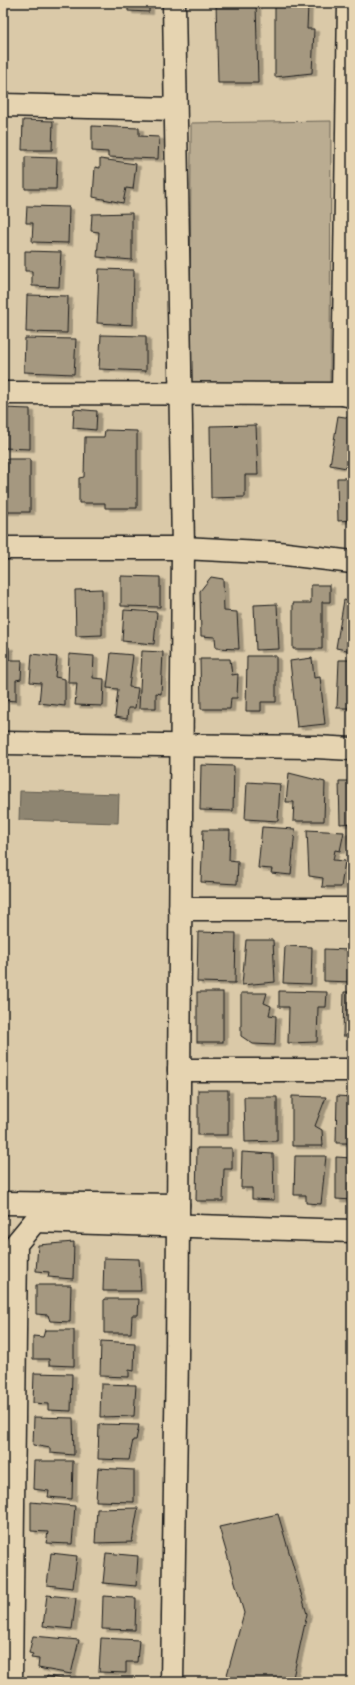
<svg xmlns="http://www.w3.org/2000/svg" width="355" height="1685" viewBox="0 0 355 1685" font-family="Delius,sans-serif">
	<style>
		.green { fill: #baac91; stroke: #6b6456 }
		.water { fill: #8e8571; stroke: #605b4f }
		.building { fill: #a59880; stroke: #1c1c1c; filter: url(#shadow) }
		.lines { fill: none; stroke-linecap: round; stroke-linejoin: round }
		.street-casing { stroke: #1c1c1c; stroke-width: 25 }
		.secondary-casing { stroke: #1c1c1c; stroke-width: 25 }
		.street { stroke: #e6d4b1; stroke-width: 22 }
		.secondary { stroke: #e6d4b1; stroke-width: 22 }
	</style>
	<defs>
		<filter id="shadow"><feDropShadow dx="4.5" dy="2.5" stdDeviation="0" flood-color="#0004"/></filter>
	</defs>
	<rect width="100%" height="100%" fill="#dac9a8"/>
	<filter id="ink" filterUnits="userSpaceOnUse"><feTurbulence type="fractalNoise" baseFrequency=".025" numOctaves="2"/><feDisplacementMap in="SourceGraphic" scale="8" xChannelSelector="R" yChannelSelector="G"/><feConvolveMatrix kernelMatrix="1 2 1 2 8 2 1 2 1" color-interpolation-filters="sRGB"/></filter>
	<g filter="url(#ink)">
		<polygon class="green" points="331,121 330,389 190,386 191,123"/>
		<polygon class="water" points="20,791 119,794 118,823 19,820"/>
		<g class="building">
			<polygon points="128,3 149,3 149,12 128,11"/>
			<polygon points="216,3 256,3 258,83 218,83"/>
			<polygon points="275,4 308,4 307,29 314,29 312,73 275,77"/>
			<polygon points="23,120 53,121 52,150 22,150"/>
			<polygon points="92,126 139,128 139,136 159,137 158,159 108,157 108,152 92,151"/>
			<polygon points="25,157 57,158 56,189 25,189"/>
			<polygon points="100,159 136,164 133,189 126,188 123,203 93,197 95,167 100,168"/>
			<polygon points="27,206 69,207 68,243 32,242 33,223 26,223"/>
			<polygon points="132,213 132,260 97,257 99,232 91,231 92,214"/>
			<polygon points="25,251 61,252 59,287 32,286 32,271 25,271"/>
			<polygon points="99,269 134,270 133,325 97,323"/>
			<polygon points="27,295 68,296 67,333 26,332"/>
			<polygon points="101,335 146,336 146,371 99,369"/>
			<polygon points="25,338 76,339 74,374 24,372"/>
			<polygon points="3,408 30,409 30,449 3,448"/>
			<polygon points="74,409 97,411 96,430 73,428"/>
			<polygon points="338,416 352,418 352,469 330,465"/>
			<polygon points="256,425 258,475 245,475 245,497 211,498 210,426"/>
			<polygon points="105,430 137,431 137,508 105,508 105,503 79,503 79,478 84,477 85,437 104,437"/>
			<rect x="3" y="459" width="27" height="53"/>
			<polygon points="337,478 352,478 352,520 338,521"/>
			<polygon points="121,576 160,577 160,607 121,606"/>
			<polygon points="211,577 223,579 224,611 237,612 239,649 216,648 215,637 201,636 200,591"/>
			<polygon points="311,585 330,585 330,602 322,602 322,649 293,649 293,603 311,603"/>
			<polygon points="102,589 102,635 76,636 75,590"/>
			<polygon points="344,600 352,602 352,651 336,648"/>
			<polygon points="277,604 279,649 256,650 254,605"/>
			<polygon points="124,610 157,612 154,644 122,641"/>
			<polygon points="3,647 9,647 9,660 22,660 21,679 16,680 16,701 3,700"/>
			<polygon points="142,651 163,652 161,694 156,693 156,708 139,708"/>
			<polygon points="111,653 133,655 129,687 138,688 135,708 128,708 127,719 115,717 118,689 107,688"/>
			<polygon points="32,654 57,657 55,677 65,679 65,706 39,703 41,683 30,682"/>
			<polygon points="69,654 94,656 93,678 104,679 103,706 75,705 77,683 68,683"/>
			<polygon points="247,656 276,656 276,702 261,702 261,711 246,711"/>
			<polygon points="312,658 314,678 320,677 325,724 297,727 290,661"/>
			<polygon points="200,659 230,659 232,675 238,674 237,698 231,698 230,709 201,709"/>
			<polygon points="339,660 352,660 352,702 350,702 350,708 337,708"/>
			<polygon points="201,765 234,766 233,811 200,810"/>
			<polygon points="289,773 325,782 324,821 293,821 294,802 286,802"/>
			<polygon points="339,781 352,781 352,823 340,824"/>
			<polygon points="247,782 280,784 278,821 245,819"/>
			<polygon points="262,827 295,829 291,875 271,873 272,869 258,868"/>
			<polygon points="203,830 230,830 229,860 238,861 237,884 201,882"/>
			<polygon points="307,830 344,832 340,851 335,850 333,860 345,861 341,887 322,887 323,878 309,876"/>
			<polygon points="350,830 352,830 352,862 349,862"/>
			<polygon points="198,932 236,933 235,983 197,982"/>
			<polygon points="350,935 352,936 352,982 324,981 324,949 350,950"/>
			<polygon points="246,940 273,940 275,982 242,985"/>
			<polygon points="285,946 312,947 311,984 283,983"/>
			<polygon points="279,991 327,992 326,1007 318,1007 317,1042 288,1043 289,1007 279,1007"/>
			<rect x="197" y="992" width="26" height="50"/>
			<polygon points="344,992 352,992 352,1036 343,1036"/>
			<polygon points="241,993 267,993 264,1003 271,1006 269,1015 276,1016 275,1045 253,1044 241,1036"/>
			<rect x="198" y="1090" width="30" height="45"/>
			<polygon points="292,1096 326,1097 315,1126 322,1130 323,1146 292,1146"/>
			<polygon points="337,1096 352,1097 352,1143 336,1143"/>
			<polygon points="244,1097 277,1097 277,1141 245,1142"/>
			<polygon points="197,1148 232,1148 232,1169 224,1169 223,1201 196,1201"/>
			<polygon points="242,1152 273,1154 274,1200 252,1199 252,1188 241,1188"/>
			<polygon points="295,1156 326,1156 321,1204 306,1203 306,1195 294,1195"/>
			<polygon points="336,1157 352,1158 352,1200 336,1199"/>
			<polygon points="74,1242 73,1279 48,1277 49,1272 36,1271 38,1245"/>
			<polygon points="104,1258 139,1259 141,1291 103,1291"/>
			<polygon points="36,1285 71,1285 70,1322 50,1321 48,1315 36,1314"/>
			<polygon points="104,1299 139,1299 138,1315 132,1315 131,1333 104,1333"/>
			<polygon points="45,1330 74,1330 74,1366 49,1365 49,1359 33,1359 33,1336 43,1337"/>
			<polygon points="101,1341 135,1343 134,1371 129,1370 129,1377 100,1376"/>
			<polygon points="34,1373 72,1374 71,1411 48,1410 48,1404 33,1403"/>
			<polygon points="101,1384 136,1385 134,1416 100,1417"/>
			<polygon points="34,1417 73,1418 74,1455 50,1453 50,1448 33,1445"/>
			<polygon points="99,1424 139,1425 136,1440 133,1440 129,1460 98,1459"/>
			<polygon points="34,1461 73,1461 72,1499 48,1497 49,1491 33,1489"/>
			<polygon points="98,1468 134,1470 134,1502 96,1501"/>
			<polygon points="31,1502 75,1506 72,1544 46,1543 48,1532 31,1531"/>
			<polygon points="138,1508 132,1542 95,1543 97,1509"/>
			<polygon points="278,1514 307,1614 292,1682 225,1682 244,1613 219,1527"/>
			<polygon points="51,1553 77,1556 73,1588 47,1585"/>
			<polygon points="106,1553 138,1556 136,1586 103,1583"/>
			<polygon points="47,1595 76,1598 72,1629 43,1626"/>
			<polygon points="103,1596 136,1598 135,1630 102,1629"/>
			<polygon points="33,1636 79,1640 71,1674 38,1668 39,1659 31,1658 33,1654 29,1653"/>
			<polygon points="101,1638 139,1640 137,1662 126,1662 126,1673 99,1672"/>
			<polygon points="47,1676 77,1682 46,1682"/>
			<polygon points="98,1678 130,1680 129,1682 97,1682"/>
		</g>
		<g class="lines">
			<g class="street-casing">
				<g id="street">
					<polyline points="3,105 175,109"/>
					<polyline points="3,393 343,394 352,396"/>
					<polyline points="343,394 349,3"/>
					<polyline points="3,743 316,747 352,749"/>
					<polyline points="180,909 352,909"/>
					<polyline points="179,1070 352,1070"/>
					<polyline points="3,1203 178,1205"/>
					<polyline points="11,1682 16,1244 35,1221 352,1231"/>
					<polyline points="172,1682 177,1356 183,548 174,3"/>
				</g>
			</g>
			<g class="secondary-casing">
				<polyline id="secondary" points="3,548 183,548 278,553 352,562"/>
			</g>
			<use href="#street" class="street"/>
			<use href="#secondary" class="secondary"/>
		</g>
	</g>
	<rect width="355" height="1685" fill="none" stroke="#e6d4b1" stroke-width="16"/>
	<rect x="8" y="8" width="339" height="1669" fill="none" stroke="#1c1c1c" stroke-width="1.5" filter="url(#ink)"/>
</svg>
